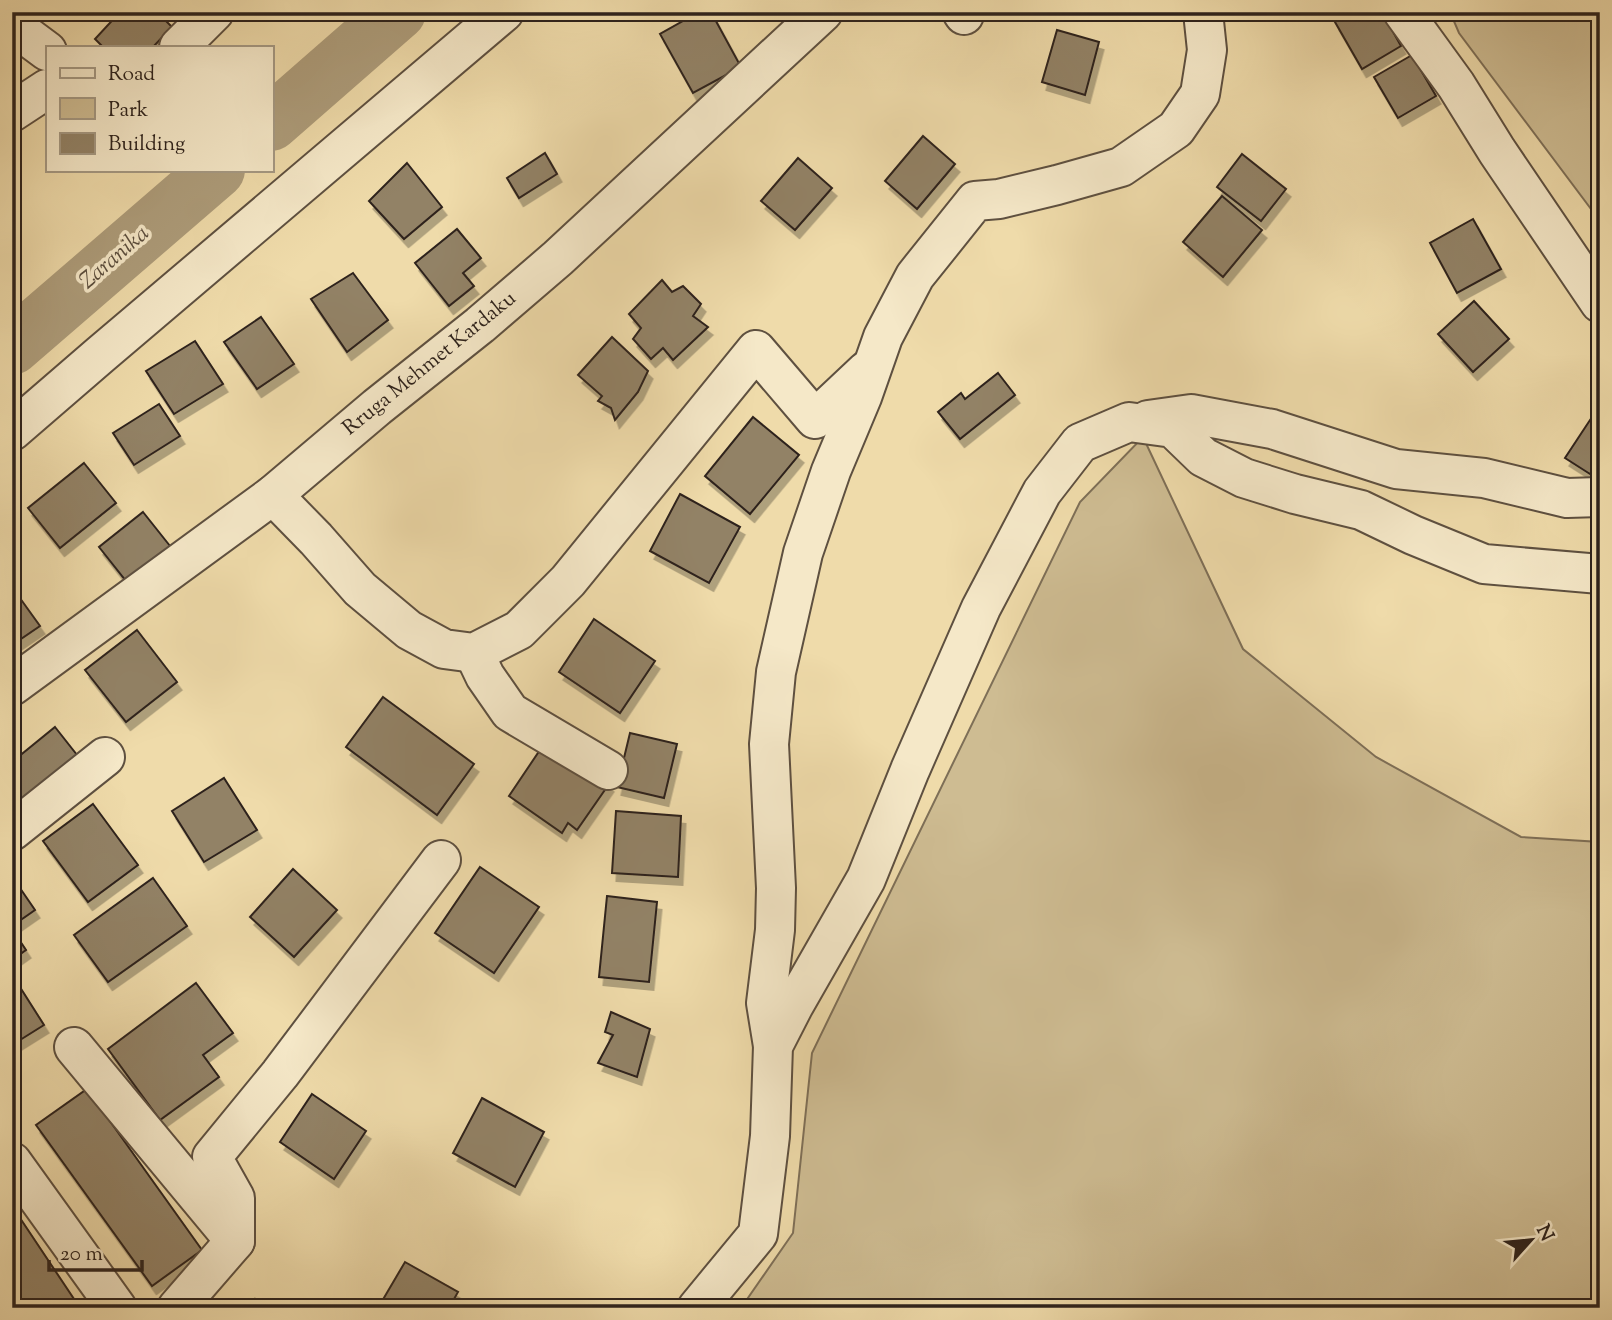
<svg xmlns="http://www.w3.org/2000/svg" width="1612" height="1320" viewBox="0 0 1612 1320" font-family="'Sorts Mill Goudy',serif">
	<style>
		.green { fill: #cebc92; stroke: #7e6f57; stroke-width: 2 }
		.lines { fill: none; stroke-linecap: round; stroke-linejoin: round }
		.river { stroke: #ad9c7a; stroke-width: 56 }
		.building { fill: #928266; stroke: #2d221c; stroke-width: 2; filter: url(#shadow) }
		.minor-casing { stroke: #5e5040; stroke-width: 42 }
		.path { stroke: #2d221c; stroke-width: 4.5; stroke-dasharray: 5 3.5; stroke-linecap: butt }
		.minor { stroke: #f5e8c8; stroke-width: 38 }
		.labels { text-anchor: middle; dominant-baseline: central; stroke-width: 7; stroke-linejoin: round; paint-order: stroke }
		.street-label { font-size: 21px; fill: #2d221c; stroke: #f5e8c8 }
		.water-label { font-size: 23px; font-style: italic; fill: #5a4d3d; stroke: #f5e8c8 }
	</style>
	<defs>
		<filter id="shadow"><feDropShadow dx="4.5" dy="8" stdDeviation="0" flood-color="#0004"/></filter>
	</defs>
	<rect width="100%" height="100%" fill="#efdbaa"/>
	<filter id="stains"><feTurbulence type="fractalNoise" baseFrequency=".00286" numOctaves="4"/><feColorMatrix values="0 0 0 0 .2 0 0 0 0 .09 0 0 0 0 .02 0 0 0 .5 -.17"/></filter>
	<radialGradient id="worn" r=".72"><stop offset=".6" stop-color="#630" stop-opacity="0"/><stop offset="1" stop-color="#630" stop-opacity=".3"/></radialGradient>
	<g class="green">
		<polygon points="1450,12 1600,12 1600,221 1459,33"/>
		<polygon points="1143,437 1243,649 1376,757 1521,837 1600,842 1600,1308 741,1308 793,1233 812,1053 1080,502"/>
	</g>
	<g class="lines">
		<g class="river">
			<polyline points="271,123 398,12"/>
			<polyline points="12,347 217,170"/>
		</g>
	</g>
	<g class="building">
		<polygon points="120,12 157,12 172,27 153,47 103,47 95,39"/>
		<polygon points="699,12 711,12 741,67 693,93 660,34"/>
		<polygon points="1352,12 1382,12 1401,46 1362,69 1335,22"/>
		<polygon points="1057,30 1099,42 1085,95 1042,82"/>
		<polygon points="1412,55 1436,96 1398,118 1374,77"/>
		<polygon points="923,136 955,164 917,209 885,181"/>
		<polygon points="545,153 557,174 519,198 507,178"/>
		<polygon points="1242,154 1286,189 1261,221 1217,187"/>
		<polygon points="798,158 832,188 795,230 761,201"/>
		<polygon points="407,163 442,207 404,239 369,201"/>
		<polygon points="1222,196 1262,230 1223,277 1183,242"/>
		<polygon points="1473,219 1501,269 1457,293 1430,243"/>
		<polygon points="457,229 481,258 463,273 474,286 449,306 415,263"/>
		<polygon points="353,273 388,320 347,352 311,299"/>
		<polygon points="662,280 672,292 683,286 701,304 693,316 708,327 673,360 663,348 651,359 633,339 641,328 629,314"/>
		<polygon points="1474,301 1509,339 1473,372 1438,334"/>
		<polygon points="261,317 294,364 257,389 224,342"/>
		<polygon points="612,337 648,371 638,392 615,420 611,408 598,401 602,396 578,375"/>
		<polygon points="195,341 223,384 174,414 146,371"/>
		<polygon points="998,373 1015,395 960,439 938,412 961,393 965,399"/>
		<polygon points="159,404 180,436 134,465 113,433"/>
		<polygon points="753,417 799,455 750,514 705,476"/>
		<polygon points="1592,417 1600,422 1600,459 1590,474 1565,458"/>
		<polygon points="84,463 116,503 60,548 28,508"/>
		<polygon points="680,494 740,527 709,583 650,551"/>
		<polygon points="143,512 174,551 130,586 99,547"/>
		<polygon points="12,587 40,626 12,645"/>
		<polygon points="594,619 655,661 620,713 559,672"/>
		<polygon points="137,630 177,682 126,722 85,670"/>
		<polygon points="383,697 474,764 437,815 346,747"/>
		<polygon points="55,727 81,760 12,813 12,762"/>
		<polygon points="630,733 677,744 664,798 617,787"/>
		<polygon points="546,741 609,784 577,830 568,823 562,833 509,796"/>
		<polygon points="224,778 257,830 204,862 172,811"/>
		<polygon points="93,804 138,865 88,902 43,841"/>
		<polygon points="616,811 681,816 678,877 612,873"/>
		<polygon points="480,867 539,907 494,973 435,933"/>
		<polygon points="293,869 337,910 294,957 250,917"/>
		<polygon points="153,878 187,926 108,982 74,935"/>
		<polygon points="22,891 35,910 12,926 12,898"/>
		<polygon points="607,896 657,902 649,982 599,977"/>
		<polygon points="12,929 26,950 12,960"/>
		<polygon points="196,983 233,1033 203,1055 219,1077 160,1120 108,1049"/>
		<polygon points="18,984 44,1025 12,1045 12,987"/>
		<polygon points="611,1012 650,1029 637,1077 598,1063 613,1035 605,1032"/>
		<polygon points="87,1089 202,1250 152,1286 36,1125"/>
		<polygon points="312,1094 366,1131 334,1179 280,1142"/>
		<polygon points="482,1098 544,1132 515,1187 453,1153"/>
		<polygon points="18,1215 80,1308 12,1308 12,1219"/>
		<polygon points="405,1262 458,1292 449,1308 378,1308"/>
		<polygon points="255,1299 265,1308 247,1308"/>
	</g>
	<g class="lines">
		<g class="minor-casing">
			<g id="minor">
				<polyline points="962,12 964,15"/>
				<polyline points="1403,12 1456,85 1497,151 1600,303"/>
				<polyline points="12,25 47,51"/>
				<polyline points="179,47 214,12"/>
				<polyline points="12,112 47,89"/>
				<polyline points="1148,420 1191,414 1272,429 1396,469 1484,478 1567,498 1600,497"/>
				<polyline points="12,431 100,355 504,12"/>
				<polyline points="273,495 316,539 360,589 409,630 444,649 474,653 519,630 568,581 756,350 815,419 866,371"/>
				<polyline points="474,653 485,676 510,712 608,770"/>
				<polyline points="12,686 273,495 377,407 480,325 558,258 823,12"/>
				<polyline points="12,831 105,757"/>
				<polyline points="773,1046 766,1003 775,930 776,888 769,744 776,672 803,553 831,471 862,397 883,337 915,276 975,201 999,199 1057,185 1121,167 1176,129 1200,94 1207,50 1203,12"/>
				<polyline points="74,1047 235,1241"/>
				<polyline points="12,1162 117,1308"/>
				<polyline points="177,1308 235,1241 235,1198 212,1157 280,1074 441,860"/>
				<polyline points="697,1308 758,1234 770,1136 773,1046 794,1005 866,879 910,770 981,608 1042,492 1080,443 1129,422 1173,428 1203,457 1244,478 1295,494 1361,510 1413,535 1484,564 1600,574"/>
			</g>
		</g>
		<polyline class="path" points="1587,1308 1600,1301"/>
		<use href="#minor" class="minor"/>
	</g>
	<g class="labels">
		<g class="street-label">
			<text transform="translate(430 364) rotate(-39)">Rruga Mehmet Kardaku</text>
		</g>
		<g class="water-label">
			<text transform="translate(115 258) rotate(-41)">Zaranika</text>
		</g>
	</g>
	<rect width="1612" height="1320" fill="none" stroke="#efdbaa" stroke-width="42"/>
	<rect x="14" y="14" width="1584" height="1292" fill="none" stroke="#2d221c" stroke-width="3.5"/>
	<rect x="21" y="21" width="1570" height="1278" fill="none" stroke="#2d221c" stroke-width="2"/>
	<rect x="46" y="46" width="228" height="126" fill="#f5e8c8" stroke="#a59983" stroke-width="2"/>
	<rect x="60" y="68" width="35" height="10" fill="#f5e8c8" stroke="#a59983" stroke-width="2"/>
	<text x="108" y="80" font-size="21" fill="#2d221c">Road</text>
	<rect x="60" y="98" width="35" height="21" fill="#cebc92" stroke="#a59983" stroke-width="2"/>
	<text x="108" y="116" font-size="21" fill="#2d221c">Park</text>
	<rect x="60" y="133" width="35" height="21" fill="#928266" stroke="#a59983" stroke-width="2"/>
	<text x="108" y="150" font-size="21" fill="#2d221c">Building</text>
	<g transform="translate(1531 1240) rotate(63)" stroke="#f5e8c8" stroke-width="5" paint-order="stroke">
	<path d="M0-5L12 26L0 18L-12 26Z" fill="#2d221c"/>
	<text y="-10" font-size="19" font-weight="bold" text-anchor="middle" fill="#2d221c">N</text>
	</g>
	<path d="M49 1260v10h93v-10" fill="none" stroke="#2d221c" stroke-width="3.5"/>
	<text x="60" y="1260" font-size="21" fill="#2d221c" stroke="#f5e8c8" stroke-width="5" paint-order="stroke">20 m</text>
	<rect width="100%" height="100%" filter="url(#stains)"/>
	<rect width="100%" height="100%" fill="url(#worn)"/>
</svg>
